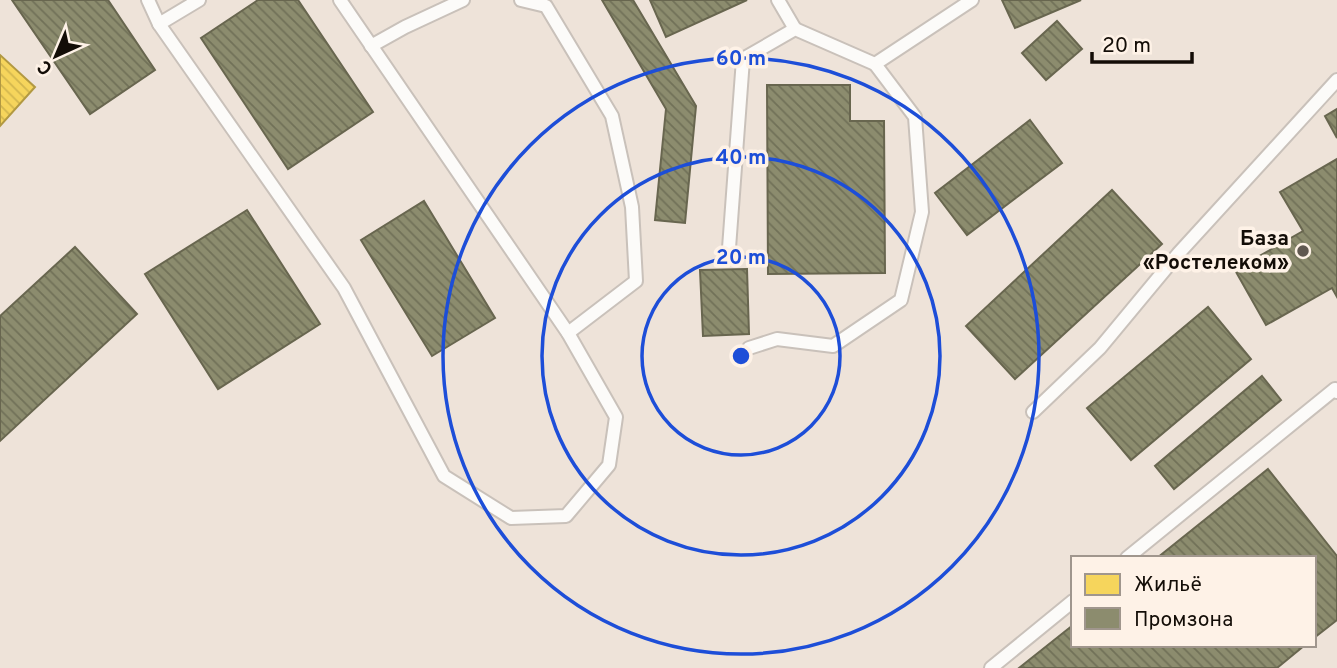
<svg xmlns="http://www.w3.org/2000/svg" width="1337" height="668" viewBox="0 0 1337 668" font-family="Overpass,sans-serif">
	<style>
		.homes { fill: url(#homes-back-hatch); stroke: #b29942; stroke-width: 2 }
		.industry { fill: url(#industry-back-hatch); stroke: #68664f; stroke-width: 2 }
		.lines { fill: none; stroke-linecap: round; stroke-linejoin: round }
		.lane-casing { stroke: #c9c1ba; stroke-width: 16 }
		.lane { stroke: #fcfbf9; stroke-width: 12 }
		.ring { fill: none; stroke: #1d4ed8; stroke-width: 3.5 }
		.poi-dot { fill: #605850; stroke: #fef2e7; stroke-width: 2.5 }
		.labels { text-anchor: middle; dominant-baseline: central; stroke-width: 7; stroke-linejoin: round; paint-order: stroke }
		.poi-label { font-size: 21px; font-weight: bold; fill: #130d07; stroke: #fef2e7; text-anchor: end }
		.centre { fill: #1d4ed8; stroke: #fef2e7; stroke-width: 3.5 }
		.ring-label { font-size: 21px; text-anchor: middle; font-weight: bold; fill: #1d4ed8; stroke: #fef2e7; stroke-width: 7; stroke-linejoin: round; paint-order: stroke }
	</style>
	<defs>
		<pattern id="homes-back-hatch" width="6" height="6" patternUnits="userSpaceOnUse" patternTransform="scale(1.75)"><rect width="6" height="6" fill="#f6d55c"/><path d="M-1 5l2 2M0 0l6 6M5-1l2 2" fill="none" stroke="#d2b64e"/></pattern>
		<pattern id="industry-back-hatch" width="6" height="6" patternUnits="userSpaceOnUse" patternTransform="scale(1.75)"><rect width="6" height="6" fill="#8c8c6e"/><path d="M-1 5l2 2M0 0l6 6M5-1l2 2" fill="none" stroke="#717158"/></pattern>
	</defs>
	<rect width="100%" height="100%" fill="#eee3d9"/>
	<polygon class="homes" points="0,55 35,87 0,126"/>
	<g class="industry">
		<polygon points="12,0 108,0 155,70 90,114"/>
		<polygon points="258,0 298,0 373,112 288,169 201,38"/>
		<polygon points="602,0 633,0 696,106 685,223 655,220 666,109"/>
		<polygon points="650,0 747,0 666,37"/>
		<polygon points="1002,0 1081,0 1015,28"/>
		<polygon points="1057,21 1082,49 1046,80 1022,53"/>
		<polygon points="767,85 850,85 850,121 884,121 885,273 768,274"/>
		<polygon points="1337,109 1337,138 1325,116"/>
		<polygon points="1030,120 1062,163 967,235 935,193"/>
		<polygon points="1337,159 1337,297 1332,288 1266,325 1235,270 1303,231 1280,192"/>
		<polygon points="1112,190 1162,244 1015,379 966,326"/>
		<polygon points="424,201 495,318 432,356 361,240"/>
		<polygon points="247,210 320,324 218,389 145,274"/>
		<polygon points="75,247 137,314 0,441 0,316"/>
		<polygon points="747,269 749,334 703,336 700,270"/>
		<polygon points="1208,307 1251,359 1131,460 1087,408"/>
		<polygon points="1262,376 1281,400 1174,489 1155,466"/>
		<polygon points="1268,469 1337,556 1337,620 1314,638 1314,558 1157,558"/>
		<polygon points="1073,625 1073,645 1305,645 1277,668 1019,668"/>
	</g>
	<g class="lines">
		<g class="lane-casing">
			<g id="lane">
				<polyline points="148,0 159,24"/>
				<polyline points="199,0 159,24 344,288 444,476 511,518 566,516 609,465 616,417 568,333 340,0"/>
				<polyline points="521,0 546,6 612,116 632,207 636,281 568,333"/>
				<polyline points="778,0 795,29"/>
				<polyline points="371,46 405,27 463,0"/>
				<polyline points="729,248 743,59 795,29 875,64"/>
				<polyline points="749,348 777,339 833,346 901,300 922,212 915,117 875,64 972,0"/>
				<polyline points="1033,412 1100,348 1178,254 1337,80"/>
				<polyline points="1127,558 1335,389 1337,392"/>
				<polyline points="991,668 1073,601"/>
			</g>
		</g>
		<use href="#lane" class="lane"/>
	</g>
	<g class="ring">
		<circle cx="741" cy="356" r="99"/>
		<circle cx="741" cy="356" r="199"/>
		<circle cx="741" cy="356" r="298"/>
	</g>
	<circle class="poi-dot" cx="1303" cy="251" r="7"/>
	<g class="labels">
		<g class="poi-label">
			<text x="1289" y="239">База<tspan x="1289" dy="24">«Ростелеком»</tspan></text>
		</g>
	</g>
	<circle cx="741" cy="356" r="10" class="centre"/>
	<g class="ring-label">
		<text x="741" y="65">60 m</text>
		<text x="741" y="164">40 m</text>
		<text x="741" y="264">20 m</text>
	</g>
	<rect x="1071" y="556" width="245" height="91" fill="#fef2e7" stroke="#a0968d" stroke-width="2"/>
	<rect x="1085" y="574" width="35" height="21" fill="#f6d55c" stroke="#a0968d" stroke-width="2"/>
	<text x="1134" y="591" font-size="21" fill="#130d07">Жильё</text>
	<rect x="1085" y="608" width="35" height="21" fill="#8c8c6e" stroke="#a0968d" stroke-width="2"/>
	<text x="1134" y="626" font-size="21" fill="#130d07">Промзона</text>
	<g transform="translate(56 56) rotate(224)" stroke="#fef2e7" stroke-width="5" paint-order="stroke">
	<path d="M0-5L12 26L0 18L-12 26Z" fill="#130d07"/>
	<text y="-10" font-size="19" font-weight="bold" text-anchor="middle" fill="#130d07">С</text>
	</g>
	<path d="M1092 52v10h100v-10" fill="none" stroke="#130d07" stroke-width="3.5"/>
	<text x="1102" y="52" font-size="21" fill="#130d07" stroke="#fef2e7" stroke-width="5" paint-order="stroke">20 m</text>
</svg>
